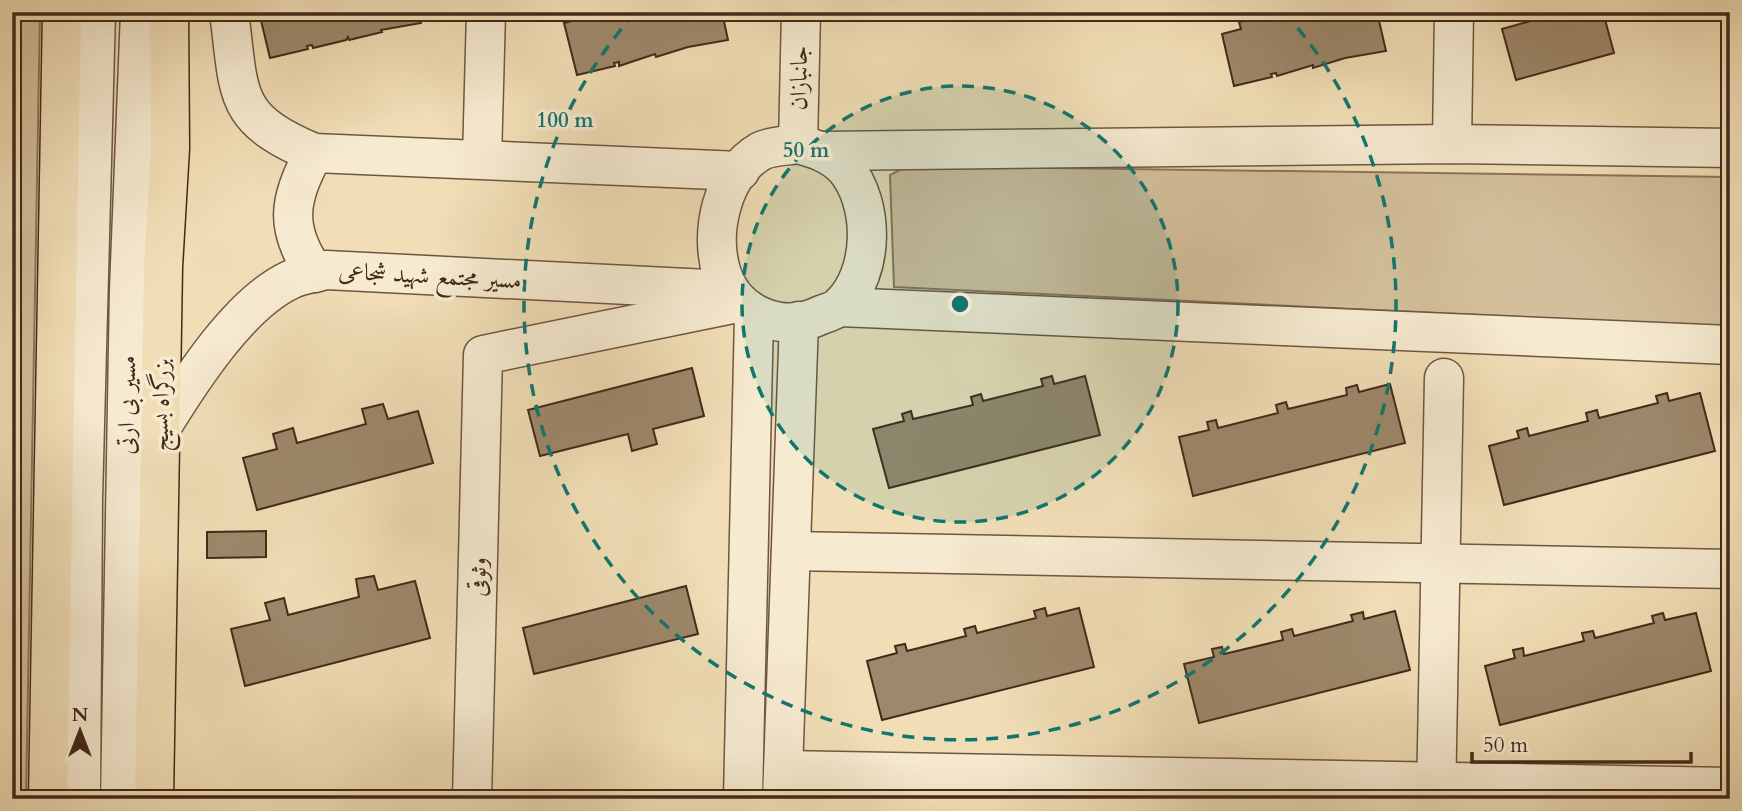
<svg xmlns="http://www.w3.org/2000/svg" width="1742" height="811" viewBox="0 0 1742 811" font-family="Cardo,Amiri,serif">
	<style>
		.green { fill: #d3bf9b; stroke: #8b745a; stroke-width: 2 }
		.building { fill: #9d886b; stroke: #432a1a; stroke-width: 2 }
		.lines { fill: none; stroke-linecap: round; stroke-linejoin: round }
		.minor-casing { stroke: #6e5741; stroke-width: 41 }
		.highway-casing { stroke: #432a1a; stroke-width: 41 }
		.minor { stroke: #f6ead0; stroke-width: 38 }
		.highway { stroke: #f1deb6; stroke-width: 38 }
		.ring { fill: none; stroke: #0f766e; stroke-width: 3.5; stroke-dasharray: 12 9 }
		.labels { text-anchor: middle; dominant-baseline: central; stroke-width: 7; stroke-linejoin: round; paint-order: stroke }
		.street-label { font-size: 24px; fill: #432a1a; stroke: #f6ead0 }
		.centre { fill: #0f766e; stroke: #f6ead0; stroke-width: 3.5 }
		.ring-label { font-size: 21px; text-anchor: middle; font-weight: bold; fill: #0f766e; stroke: #f6ead0; stroke-width: 7; stroke-linejoin: round; paint-order: stroke }
	</style>
	<rect width="100%" height="100%" fill="#f1deb6"/>
	<filter id="stains"><feTurbulence type="fractalNoise" baseFrequency=".00286" numOctaves="4"/><feColorMatrix values="0 0 0 0 .2 0 0 0 0 .09 0 0 0 0 .02 0 0 0 .5 -.17"/></filter>
	<radialGradient id="worn" r=".72"><stop offset=".6" stop-color="#630" stop-opacity="0"/><stop offset="1" stop-color="#630" stop-opacity=".3"/></radialGradient>
	<g class="green">
		<polygon points="12,12 40,12 26,799 12,799"/>
		<polygon points="907,166 1730,177 1730,327 894,287 890,175"/>
	</g>
	<g class="building">
		<polygon points="259,12 419,12 421,23 381,30 382,32 349,40 348,37 346,40 313,48 312,45 307,46 308,49 270,58"/>
		<polygon points="582,12 722,12 728,40 688,47 656,57 655,54 619,66 619,62 614,63 615,66 577,75 564,23 583,18"/>
		<polygon points="1250,12 1265,12 1266,18 1279,14 1280,21 1315,12 1377,12 1386,51 1345,58 1313,68 1313,65 1277,76 1276,73 1271,74 1272,77 1234,86 1222,34 1241,29 1239,22 1252,19"/>
		<polygon points="1563,12 1603,12 1614,53 1516,80 1502,29"/>
		<polygon points="692,368 704,416 653,429 657,444 632,451 628,434 540,456 528,410"/>
		<polygon points="1052,376 1054,384 1085,376 1100,435 889,488 873,429 904,421 902,414 911,411 913,419 973,405 971,397 981,394 983,401 1043,386 1041,379"/>
		<polygon points="1390,384 1405,443 1193,496 1179,437 1209,430 1207,422 1216,420 1218,428 1278,413 1276,405 1286,402 1288,409 1347,395 1346,388 1357,385 1359,392"/>
		<polygon points="1667,393 1669,401 1700,393 1715,451 1504,505 1489,446 1519,438 1517,431 1527,428 1529,436 1588,421 1586,413 1597,410 1599,418 1658,403 1656,396"/>
		<polygon points="383,404 388,419 418,411 433,463 257,510 243,458 277,449 273,434 293,428 297,443 366,424 362,409"/>
		<polygon points="266,531 266,557 207,558 207,532"/>
		<polygon points="374,576 378,590 415,581 430,638 245,686 231,629 270,620 265,603 284,598 288,615 359,597 356,579"/>
		<polygon points="686,586 698,634 534,674 523,628"/>
		<polygon points="1045,608 1047,616 1079,608 1094,667 882,720 867,661 897,653 895,646 905,644 907,651 966,636 964,629 975,626 977,633 1036,618 1034,611"/>
		<polygon points="1395,611 1410,670 1199,723 1184,664 1214,657 1212,649 1222,647 1224,654 1283,640 1281,632 1292,629 1294,636 1353,621 1351,615 1363,612 1364,619"/>
		<polygon points="1663,613 1665,620 1696,613 1711,671 1500,725 1485,666 1515,658 1513,650 1523,648 1524,656 1584,641 1582,633 1593,631 1595,638 1654,623 1652,616"/>
	</g>
	<g class="lines">
		<g class="minor-casing">
			<g id="minor">
				<path d="M229,12C240,95 231,118 314,153L740,171"/>
				<path d="M798,144C816,149 832,154 845,168C875,203 875,273 840,306C836,310 827,313 821,315C782,334 736,315 722,274C709,233 721,174 761,151C771,146 787,146 798,144Z"/>
				<polyline points="798,144 801,12"/>
				<polyline points="1452,144 1454,12"/>
				<polyline points="823,151 1452,144 1730,148"/>
				<path d="M314,153C288,199 284,229 315,273"/>
				<polyline points="482,159 486,12"/>
				<polyline points="840,307 1730,345"/>
				<path d="M161,428C190,381 239,304 290,280C300,275 314,273 326,270L728,290"/>
				<polyline points="791,551 1730,569"/>
				<polyline points="783,770 1730,787"/>
				<polyline points="81,799 83,499 96,12"/>
				<polyline points="120,799 129,290 140,12"/>
				<polyline points="472,799 483,355 738,303"/>
				<polyline points="743,799 754,315"/>
				<polyline points="782,799 799,321"/>
				<polyline points="1436,799 1444,378"/>
			</g>
		</g>
		<g class="highway-casing">
			<g id="highway">
				<polyline points="48,799 62,12"/>
				<polyline points="154,799 163,267 170,148 169,12"/>
			</g>
		</g>
		<use href="#minor" class="minor"/>
		<use href="#highway" class="highway"/>
	</g>
	<circle cx="960" cy="304" r="218" fill="#0f766e" fill-opacity=".12"/>
	<g class="ring">
		<circle cx="960" cy="304" r="218"/>
		<path d="M1284 12A436 436 0 1 1 636 12"/>
	</g>
	<g class="labels">
		<g class="street-label">
			<text transform="translate(799 78) rotate(-89)">جانبازان</text>
			<text transform="translate(430 276) rotate(3)">مسیر مجتمع شهید شجاعی</text>
			<text transform="translate(127 405) rotate(-89)">مسیر بی ارتی</text>
			<text transform="translate(161 405) rotate(-89)">بزرگراه بسیج</text>
			<text transform="translate(478 577) rotate(-89)">وثوقی</text>
		</g>
	</g>
	<circle cx="960" cy="304" r="10" class="centre"/>
	<g class="ring-label">
		<text x="565" y="127">100 m</text>
		<text x="806" y="157">50 m</text>
	</g>
	<rect width="1742" height="811" fill="none" stroke="#f1deb6" stroke-width="42"/>
	<rect x="14" y="14" width="1714" height="783" fill="none" stroke="#432a1a" stroke-width="3.5"/>
	<rect x="21" y="21" width="1700" height="769" fill="none" stroke="#432a1a" stroke-width="2"/>
	<g transform="translate(80 731)" stroke="#f6ead0" stroke-width="5" paint-order="stroke">
	<path d="M0-5L12 26L0 18L-12 26Z" fill="#432a1a"/>
	<text y="-10" font-size="19" font-weight="bold" text-anchor="middle" fill="#432a1a">N</text>
	</g>
	<path d="M1472 752v10h219v-10" fill="none" stroke="#432a1a" stroke-width="3.5"/>
	<text x="1483" y="752" font-size="21" fill="#432a1a" stroke="#f6ead0" stroke-width="5" paint-order="stroke">50 m</text>
	<rect width="100%" height="100%" filter="url(#stains)"/>
	<rect width="100%" height="100%" fill="url(#worn)"/>
</svg>
